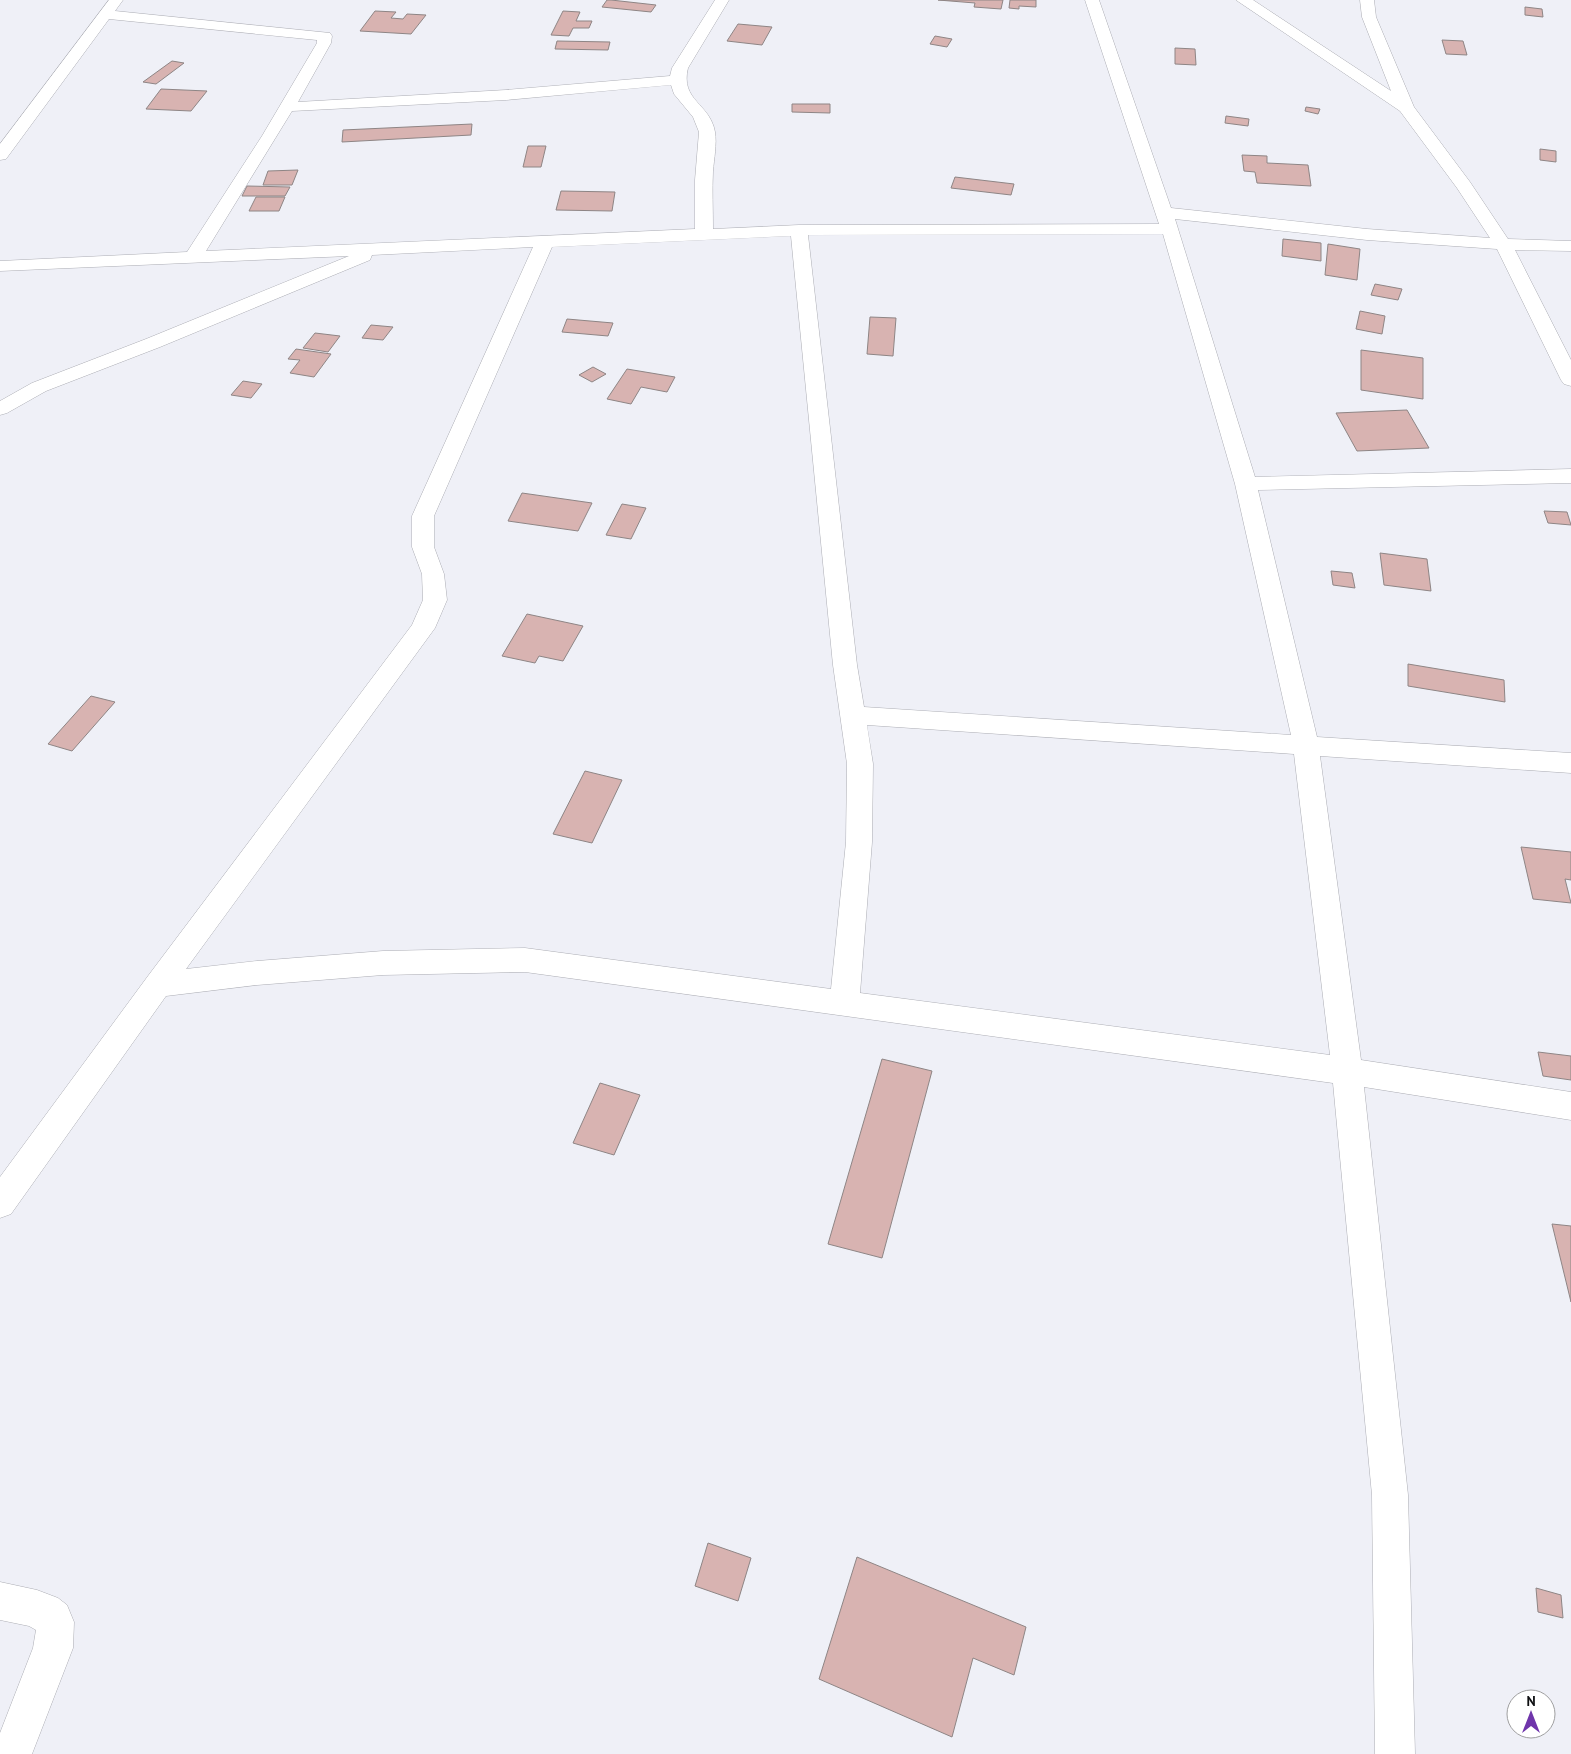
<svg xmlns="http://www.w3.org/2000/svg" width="1571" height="1754" viewBox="0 0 1571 1754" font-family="'PT Sans',sans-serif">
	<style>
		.building { fill: #d8b3b1; stroke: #8e8585 }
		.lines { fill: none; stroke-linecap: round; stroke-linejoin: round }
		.street-casing { stroke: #acadb4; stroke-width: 1 }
		.street { fill: #fff; fill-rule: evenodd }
	</style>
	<rect width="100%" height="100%" fill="#eff0f7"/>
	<g class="building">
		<polygon points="607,0 611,0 656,5 651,12 602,7"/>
		<polygon points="938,0 1003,0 1001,9 974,7 975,3"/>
		<polygon points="1010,0 1036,0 1036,7 1019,6 1019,9 1009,8"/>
		<polygon points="1525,7 1542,9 1543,17 1525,15"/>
		<polygon points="375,11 396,12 391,18 403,19 407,14 426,15 411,34 360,31"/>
		<polygon points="563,11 580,12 576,21 592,21 589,28 573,28 569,36 551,35"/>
		<polygon points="738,24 772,27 762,45 727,41"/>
		<polygon points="935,36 952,39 947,47 930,44"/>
		<polygon points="1442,40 1463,41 1467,55 1446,54"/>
		<polygon points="557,41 610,42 608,50 555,49"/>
		<polygon points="1175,48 1195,49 1196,65 1175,64"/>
		<polygon points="172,61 184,63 156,84 143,82"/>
		<polygon points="161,89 207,91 191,111 146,109"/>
		<polygon points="792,104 830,104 830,113 792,112"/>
		<polygon points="1306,107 1320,109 1318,114 1305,111"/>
		<polygon points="1226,116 1249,119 1248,126 1225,123"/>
		<polygon points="472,124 471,135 342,142 343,130"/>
		<polygon points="528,146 546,146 541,167 523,167"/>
		<polygon points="1540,149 1556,151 1556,162 1540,160"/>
		<polygon points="1242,155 1267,156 1267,163 1308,165 1311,186 1257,183 1255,172 1244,171"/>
		<polygon points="298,170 292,185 263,185 268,171"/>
		<polygon points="955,177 1014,184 1011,195 951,188"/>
		<polygon points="247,186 290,187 285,196 242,196"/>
		<polygon points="561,191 615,192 612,211 556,210"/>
		<polygon points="256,197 285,197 279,211 249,211"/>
		<polygon points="1283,239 1321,243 1321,261 1282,256"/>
		<polygon points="1328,244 1360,249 1357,280 1325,275"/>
		<polygon points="1375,284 1402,289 1398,300 1371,295"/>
		<polygon points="1360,311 1385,316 1382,334 1356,329"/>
		<polygon points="870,317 896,318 893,356 867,354"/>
		<polygon points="567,319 613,323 608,336 562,332"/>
		<polygon points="371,325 393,327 383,340 362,338"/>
		<polygon points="315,333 340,336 328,352 303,348"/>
		<polygon points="296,349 331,354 314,377 290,373 300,360 288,359"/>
		<polygon points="1361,350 1423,358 1423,399 1361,390"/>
		<polygon points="593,367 606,374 592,382 579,375"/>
		<polygon points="627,369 675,377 667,392 641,387 631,404 607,399"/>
		<polygon points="243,381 262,384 251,398 231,395"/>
		<polygon points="1407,410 1429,448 1357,451 1336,413"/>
		<polygon points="522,493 592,503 578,531 508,521"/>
		<polygon points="622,504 646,508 631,539 606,535"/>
		<polygon points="1544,511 1567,512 1571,525 1548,523"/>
		<polygon points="1380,553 1427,559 1431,591 1384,585"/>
		<polygon points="1331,571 1352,573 1355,588 1333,585"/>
		<polygon points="527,614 583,626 563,661 539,656 535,663 502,656"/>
		<polygon points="1408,664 1504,680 1505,702 1408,686"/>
		<polygon points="91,696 115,702 72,751 48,744"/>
		<polygon points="585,771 622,780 592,843 553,834"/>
		<polygon points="1521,847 1571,852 1571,880 1565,879 1571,903 1533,899"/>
		<polygon points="1538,1052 1571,1056 1571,1080 1543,1076"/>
		<polygon points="882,1059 932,1071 882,1258 828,1244"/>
		<polygon points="600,1083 640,1095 614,1155 573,1143"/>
		<polygon points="1552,1224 1571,1226 1571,1302"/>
		<polygon points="708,1543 751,1558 738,1601 695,1586"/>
		<polygon points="857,1557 1026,1627 1014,1675 973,1658 952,1737 819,1679"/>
		<polygon points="1536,1588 1561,1595 1563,1618 1538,1612"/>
	</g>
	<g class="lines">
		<g class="street-casing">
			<g id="street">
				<path d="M109,0H123L115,11L330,33L332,36L331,43L298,102L506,90L670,76L672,68L715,0H729L688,68C680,101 710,103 715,132C717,144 714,159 713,171C712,190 713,209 713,229L799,225L1159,224L1085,0H1099L1171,208L1367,229L1490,238L1457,188L1400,111L1236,0H1253L1391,91L1362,17L1360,0H1374L1376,17L1414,107L1470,182L1508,239L1571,241V251L1515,250L1571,360V386L1564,384L1561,380L1497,249L1367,240L1175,219L1255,477L1571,469V483L1258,490L1317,737L1571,753V773L1320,756L1361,1060L1571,1092V1120L1364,1087L1408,1495L1415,1754H1375L1372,1495L1333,1083L525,972L383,975L257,985L166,996L11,1214L0,1218V1177L148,976L412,625L423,600L422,574L412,547V516L533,247L372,255L370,260L160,347L46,391L7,413L0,415V401L32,383L146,339L349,256L0,271V261L187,252L262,136L317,43V40L109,19L6,159L0,160V144ZM671,85L674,94L693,117L699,132L695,180V229L206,251L292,111L506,100ZM1163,234L1235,484L1291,735L864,707L857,665L808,235ZM791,236L833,665L847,764L846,842L831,989L525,948L383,951L257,961L186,969L435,628L447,600L444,574L434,547V516L552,247ZM867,725L1294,754L1330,1055L860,993L872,842L873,764Z"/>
				<polygon points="0,1582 37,1590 58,1598 67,1605 74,1622 73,1648 32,1754 0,1754 0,1733 33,1648 36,1630 29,1626 0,1620"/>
			</g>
		</g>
		<use href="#street" class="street"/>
	</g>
	<g transform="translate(1531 1714)"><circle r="24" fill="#ffffff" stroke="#9f9fa0"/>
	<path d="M0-4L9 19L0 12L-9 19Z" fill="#6f35ab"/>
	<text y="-8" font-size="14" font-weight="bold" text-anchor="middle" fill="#0e0f11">N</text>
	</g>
</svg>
